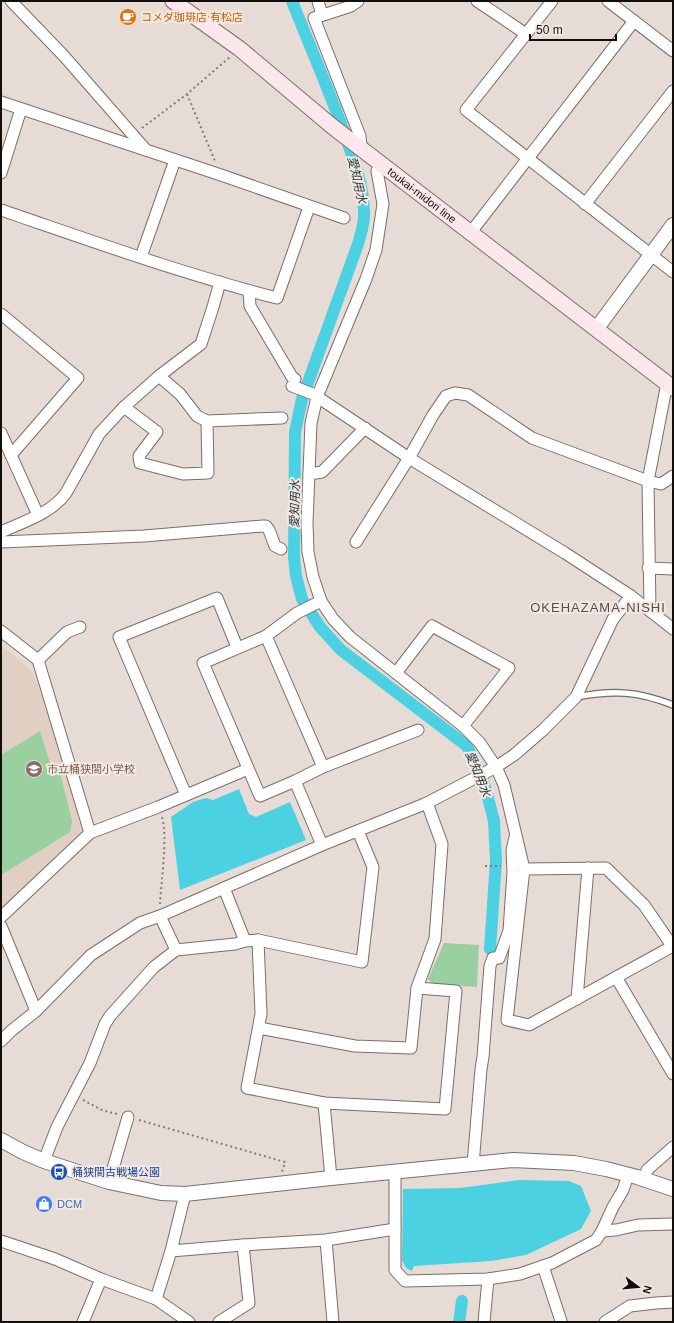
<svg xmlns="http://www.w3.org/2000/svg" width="674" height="1323" viewBox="0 0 674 1323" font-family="Helvetica,'Noto Sans JP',sans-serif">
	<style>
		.built { fill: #e1cfc4 }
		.green { fill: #9acfa0 }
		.water { fill: #4cd1e2 }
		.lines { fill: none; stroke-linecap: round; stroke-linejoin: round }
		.canal { stroke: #4cd1e2; stroke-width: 12 }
		.service-casing { stroke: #796f69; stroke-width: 8 }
		.minor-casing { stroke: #796f69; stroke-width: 13 }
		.tertiary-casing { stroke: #796f69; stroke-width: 16 }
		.secondary-casing { stroke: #796f69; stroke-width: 17 }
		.path { stroke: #857d78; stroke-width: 2; stroke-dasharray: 2 3; stroke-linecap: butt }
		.service { stroke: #fff; stroke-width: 5.5 }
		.minor { stroke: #fff; stroke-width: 11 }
		.tertiary { stroke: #fff; stroke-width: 14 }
		.secondary { stroke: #fce8ec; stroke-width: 15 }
		.labels { text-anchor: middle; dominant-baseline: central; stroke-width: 4; stroke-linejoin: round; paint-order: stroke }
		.food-label { font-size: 11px; fill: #c56008; stroke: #f4e9e2; text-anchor: start }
		.street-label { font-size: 11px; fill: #120e0c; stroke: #f4e9e2 }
		.education-label { font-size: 11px; fill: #785e54; stroke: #f4e9e2; text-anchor: start }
		.transit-label { font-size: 11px; fill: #164399; stroke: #f4e9e2; text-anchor: start }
		.shop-label { font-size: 11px; fill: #366cbe; stroke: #f4e9e2; text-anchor: start }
		.water-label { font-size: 12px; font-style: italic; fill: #1b3235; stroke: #f4e9e2 }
		.quarter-label { font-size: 13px; letter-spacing: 1px; fill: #564d47; stroke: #f4e9e2 }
	</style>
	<rect width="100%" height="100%" fill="#e7dcd5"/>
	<polygon class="built" points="1,645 32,671 48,710 84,828 81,834 1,914"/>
	<g class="green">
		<polygon points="40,731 51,766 58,765 72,821 70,832 1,875 1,755"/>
		<polygon points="444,943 479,945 477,987 433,984 428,979"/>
	</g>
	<g class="water">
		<polygon points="239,789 249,814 256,817 290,802 306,840 180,890 171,817 193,802 206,798 213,800"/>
		<polygon points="519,1180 569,1181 581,1186 591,1211 581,1229 526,1255 491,1261 414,1266 412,1271 406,1268 402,1260 403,1189 460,1188"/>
	</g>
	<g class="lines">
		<g class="canal">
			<path d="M292,1C309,44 328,88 344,132C353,158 363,183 364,211C365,223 361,233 358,244L302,399L295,432L294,557L296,576L302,599L320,627L341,650L467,746L479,770L486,790L494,821L496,860L490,949"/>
			<polyline points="459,1322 462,1301"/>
		</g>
		<g class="service-casing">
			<path id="service" d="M576,697C614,690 637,691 673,705"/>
		</g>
		<g class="minor-casing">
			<g id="minor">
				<polyline points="11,1 64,56 146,150"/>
				<polyline points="318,1 322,15"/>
				<polyline points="358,1 351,6 314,18 360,136 361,147"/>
				<polyline points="477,1 526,34"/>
				<polyline points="552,1 466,110 673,272"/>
				<polyline points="608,1 673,51"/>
				<polyline points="1,102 221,175 344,218"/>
				<polyline points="381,163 377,171 383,204 376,250 366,279 317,397 311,423 307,523 308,552 313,577 321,601 333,619 350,637 463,726 480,743 496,767 504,785 524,869 507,1020 529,1025 673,946"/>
				<polyline points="1,173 21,109"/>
				<polyline points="585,204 673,91"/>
				<path d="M1,210C92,241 183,274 277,298L309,207"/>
				<polyline points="471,232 634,21"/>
				<polyline points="141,257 175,160"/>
				<polyline points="249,291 250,306 292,377 295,379"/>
				<polyline points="1,314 78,378 11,455"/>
				<polyline points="159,376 180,394 197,416 207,421 282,418"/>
				<polyline points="292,386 313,394 409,458 565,553 631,596 673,629"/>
				<polyline points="124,407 157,432 139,456 140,463 183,474 208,473 207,421"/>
				<polyline points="1,433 38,515"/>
				<polyline points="309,474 322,472 365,428"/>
				<path d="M1,532C23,522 52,513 66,493L99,434L124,407L159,376L201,344L213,307L220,282"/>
				<polyline points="1,542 144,536 263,526 266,526 269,530 275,546 281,549"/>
				<polyline points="356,542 409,458 433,415 446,396 455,393 468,395 532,438 648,481 661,484 673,476"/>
				<polyline points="648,568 673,569"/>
				<polyline points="321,601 297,613 266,636 203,663 260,796 295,781 323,767 418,730"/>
				<polyline points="650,611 648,481 667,383"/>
				<polyline points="1,631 38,660 90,833 1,917"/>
				<polyline points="266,636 323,767"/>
				<polyline points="38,660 67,632 80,627"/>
				<polyline points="396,673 432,626 509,668 463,726"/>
				<polyline points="295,781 322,845"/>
				<polyline points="186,795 119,637 217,598 237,647"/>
				<polyline points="90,833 158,807 248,769"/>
				<polyline points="524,869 606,868 644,905 673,947"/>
				<polyline points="224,888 245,941"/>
				<polyline points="160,916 176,950"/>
				<polyline points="1,926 36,1011"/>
				<polyline points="258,940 261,1014 247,1088 324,1103 445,1109 456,991 417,988 411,1048 355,1046 259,1028"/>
				<polyline points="616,977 673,1074"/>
				<polyline points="417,988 435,939 442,844 427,803"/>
				<polyline points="577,999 588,868"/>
				<polyline points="1,1041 11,1031 36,1011 91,955 140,923 160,916 322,845 427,803 496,767 514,755 543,730 576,697 613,619 631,596"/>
				<polyline points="324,1103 331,1178"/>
				<polyline points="44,1161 57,1127 90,1063 105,1024 110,1016 154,967 176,950 235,944 245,941 258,940 362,962 373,867 358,831"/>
				<polyline points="473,1165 481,1069 483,1057 490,966 493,958 499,958 509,931 513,872 512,851 515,837"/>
				<polyline points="395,1172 395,1270 405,1281 488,1279 520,1274 552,1263 596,1240 602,1231 613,1207 623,1190 628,1175"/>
				<polyline points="644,1179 647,1170 673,1147"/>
				<polyline points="109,1182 128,1117"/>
				<polyline points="602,1231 616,1230 638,1225 673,1224"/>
				<polyline points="326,1240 333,1322"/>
				<polyline points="1,1241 55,1259 101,1279 156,1299 189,1322"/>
				<polyline points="171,1251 243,1245 326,1240 395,1229"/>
				<polyline points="543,1266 561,1321"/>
				<polyline points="156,1299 171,1251 185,1194"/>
				<polyline points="83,1322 101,1279"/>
				<polyline points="219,1322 249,1303 243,1245"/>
				<polyline points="484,1322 488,1279"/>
				<polyline points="605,1322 630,1306 656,1303 673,1302"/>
			</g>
		</g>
		<g class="tertiary-casing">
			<g id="tertiary">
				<polyline points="597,328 673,225"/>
				<polyline points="1,1140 23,1152 44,1161 109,1182 161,1193 185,1194 331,1178 513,1160 574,1163 606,1169 637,1177 673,1189"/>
			</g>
		</g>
		<g class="secondary-casing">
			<g id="secondary">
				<path id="s1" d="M173,1L240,49L333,127L673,388"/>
			</g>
		</g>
		<g class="path">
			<polyline points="187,94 215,161"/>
			<polyline points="142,128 187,94 230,57"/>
			<polyline points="485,866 501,866"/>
			<path d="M160,904C161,882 168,837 162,817"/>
			<polyline points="83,1100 102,1110 117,1114"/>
			<polyline points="139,1120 285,1162 282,1172"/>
		</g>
		<use href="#service" class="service"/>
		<use href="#minor" class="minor"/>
		<use href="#tertiary" class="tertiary"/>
		<use href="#secondary" class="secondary"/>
	</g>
	<defs>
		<g id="cafe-disc" transform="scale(0.9)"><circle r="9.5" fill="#e8710a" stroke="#f4e9e2"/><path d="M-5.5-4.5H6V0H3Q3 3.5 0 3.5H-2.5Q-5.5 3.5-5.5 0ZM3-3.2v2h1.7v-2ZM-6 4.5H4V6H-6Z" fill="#fff"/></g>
		<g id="school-disc" transform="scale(0.9)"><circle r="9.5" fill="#8d6e63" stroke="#f4e9e2"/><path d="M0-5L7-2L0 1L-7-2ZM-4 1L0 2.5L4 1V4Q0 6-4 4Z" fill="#fff"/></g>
		<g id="bus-disc" transform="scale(0.9)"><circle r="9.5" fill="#1a4fb4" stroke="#f4e9e2"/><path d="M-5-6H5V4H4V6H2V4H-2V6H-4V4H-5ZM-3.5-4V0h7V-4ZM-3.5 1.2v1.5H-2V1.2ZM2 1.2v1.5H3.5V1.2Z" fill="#fff"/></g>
		<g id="shop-disc" transform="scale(0.9)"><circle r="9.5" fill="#3f7fe0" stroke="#f4e9e2"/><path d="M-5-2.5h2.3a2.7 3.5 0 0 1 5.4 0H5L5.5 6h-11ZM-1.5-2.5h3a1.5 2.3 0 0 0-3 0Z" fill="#fff"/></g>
	</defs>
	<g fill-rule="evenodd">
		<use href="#cafe-disc" x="128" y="17"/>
		<use href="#school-disc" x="34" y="769"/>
		<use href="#bus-disc" x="59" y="1172"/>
		<use href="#shop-disc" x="44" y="1204"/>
	</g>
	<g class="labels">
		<g class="food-label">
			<text x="141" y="17">コメダ珈琲店 有松店</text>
		</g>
		<g class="street-label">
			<text stroke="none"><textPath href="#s1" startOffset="316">toukai-midori line</textPath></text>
		</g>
		<g class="education-label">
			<text x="47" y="769">市立桶狭間小学校</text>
		</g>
		<g class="transit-label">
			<text x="72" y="1172">桶狭間古戦場公園</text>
		</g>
		<g class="shop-label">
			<text x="57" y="1204">DCM</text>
		</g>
		<g class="water-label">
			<text transform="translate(357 180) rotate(77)">愛知用水</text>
			<text transform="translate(295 504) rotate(-89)">愛知用水</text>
			<text transform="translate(478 774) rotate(68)">愛知用水</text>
		</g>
		<g class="quarter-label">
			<text x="598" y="607">OKEHAZAMA-NISHI</text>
		</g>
	</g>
	<rect width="674" height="1323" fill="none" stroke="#120e0c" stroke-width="4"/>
	<g transform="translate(638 1287) rotate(106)" stroke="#f4e9e2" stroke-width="3" paint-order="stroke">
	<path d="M0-3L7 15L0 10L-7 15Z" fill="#120e0c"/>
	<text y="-6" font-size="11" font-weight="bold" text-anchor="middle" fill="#120e0c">N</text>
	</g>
	<path d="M530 34v6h86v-6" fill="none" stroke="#120e0c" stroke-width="2"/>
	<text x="536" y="34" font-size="12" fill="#120e0c" stroke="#f4e9e2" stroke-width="3" paint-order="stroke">50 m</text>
</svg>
